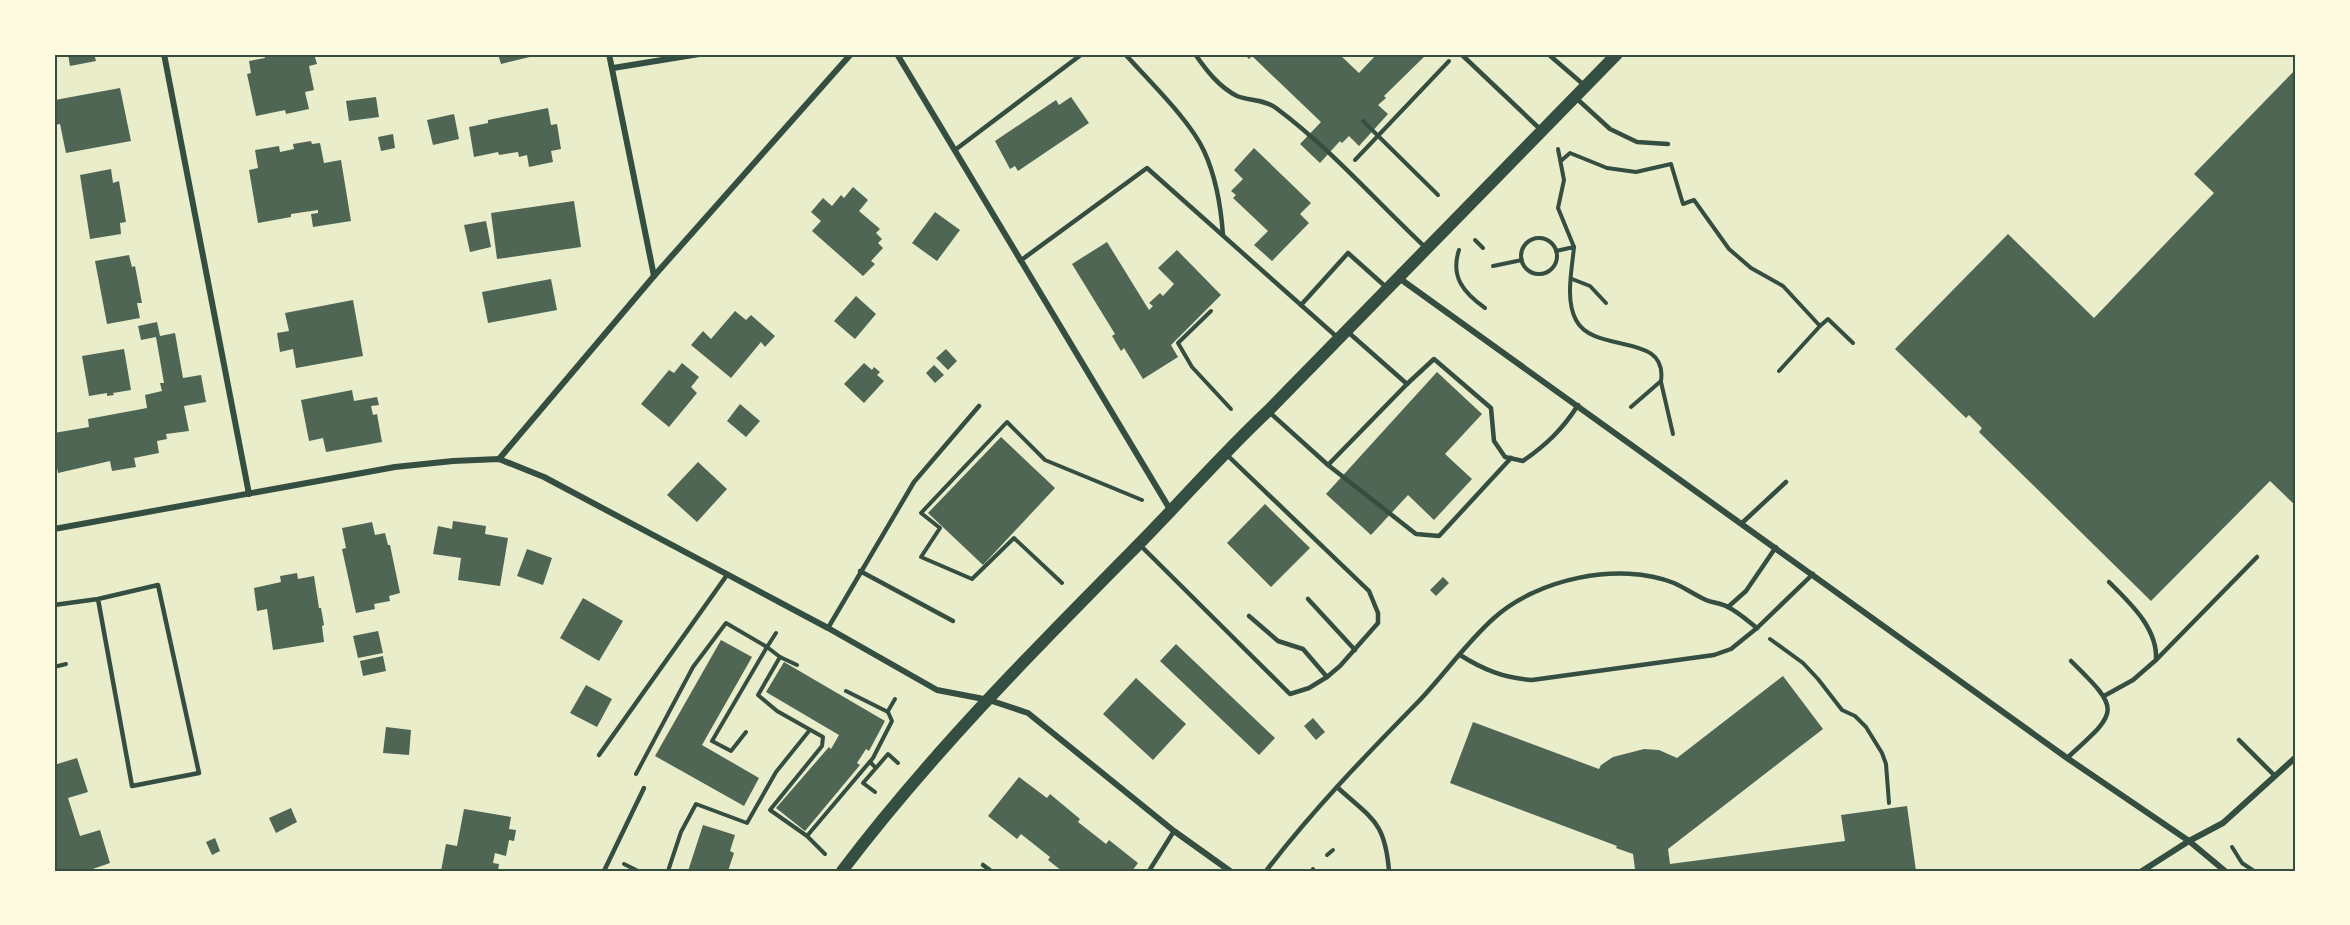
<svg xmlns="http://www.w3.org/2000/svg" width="2350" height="925" viewBox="0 0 2350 925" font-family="'Noto Sans',sans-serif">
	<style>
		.building { fill: #4f6655 }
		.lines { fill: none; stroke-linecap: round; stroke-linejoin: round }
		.path { stroke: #344e41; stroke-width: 4 }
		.service { stroke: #344e41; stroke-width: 4.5 }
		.minor { stroke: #344e41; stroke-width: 6 }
		.secondary { stroke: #344e41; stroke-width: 12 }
		.neatline { fill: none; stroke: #344e41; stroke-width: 2 }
	</style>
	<rect width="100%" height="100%" fill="#e9edc9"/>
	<g class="building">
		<polygon points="68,54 94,54 96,61 70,66"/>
		<polygon points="264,54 314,54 317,64 309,66 314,90 305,92 309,109 286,114 285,110 256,116 247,74 251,73 249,61 265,58"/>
		<polygon points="498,54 538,54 538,55 501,64"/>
		<polygon points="1244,54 1339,54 1359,73 1376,55 1375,54 1427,54 1384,96 1386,98 1378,105 1388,114 1359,146 1349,136 1342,143 1340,141 1320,163 1300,144 1321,122 1252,56 1249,59"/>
		<polygon points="2296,69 2296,506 2270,481 2151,601 1979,432 1982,428 1969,415 1966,418 1895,349 2008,234 2094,318 2214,193 2194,174"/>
		<polygon points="120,88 131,141 66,153 60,124 54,125 55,100"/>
		<polygon points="376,97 379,117 349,121 346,101"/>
		<polygon points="1071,97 1089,123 1018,171 1015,166 1010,169 995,141 1056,100 1059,105"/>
		<polygon points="548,108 551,125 557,124 561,149 551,151 553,162 529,167 527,155 519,157 518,152 499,155 498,152 474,157 469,127 488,123 488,120"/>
		<polygon points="454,114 459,139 433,145 427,120"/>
		<polygon points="393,134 395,148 381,151 378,137"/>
		<polygon points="311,141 312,144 320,143 324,163 341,160 351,221 313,227 311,214 318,213 318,210 291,214 291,217 258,223 249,170 258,168 255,150 279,146 280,152 294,149 293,144"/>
		<polygon points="1254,148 1311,203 1300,214 1309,223 1272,261 1254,245 1268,231 1233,198 1236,195 1231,191 1243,179 1234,170"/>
		<polygon points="111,169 113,183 119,181 126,222 120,223 121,234 90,239 80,175"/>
		<polygon points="853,187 868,200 859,211 880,229 876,233 882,239 878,243 883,248 871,261 875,264 863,276 812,231 821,221 811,212 823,198 832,206 841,195 844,198"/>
		<polygon points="574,201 581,247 497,259 491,213"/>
		<polygon points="935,212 960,230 937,261 912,243"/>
		<polygon points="486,221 491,247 470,252 464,225"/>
		<polygon points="1107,242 1149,310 1153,306 1149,303 1160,293 1163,296 1174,284 1158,268 1177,250 1221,295 1171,345 1178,357 1143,379 1124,348 1121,351 1112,336 1115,334 1072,264"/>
		<polygon points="129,255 132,267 135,266 142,303 137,303 140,318 107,324 95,261"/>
		<polygon points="551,279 557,310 488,323 482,292"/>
		<polygon points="856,296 876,314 855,339 834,321"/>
		<polygon points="353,300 363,356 296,368 293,349 280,352 277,333 289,331 285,313"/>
		<polygon points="735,311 746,320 751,315 775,336 765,347 761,342 731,378 691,345 703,331 711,339"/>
		<polygon points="157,322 160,336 175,333 183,378 201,375 206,402 184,406 189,431 166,434 167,439 157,441 159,453 134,458 136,467 112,471 110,461 58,473 54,451 54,433 89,427 88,419 147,408 145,395 162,391 160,383 164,383 156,337 141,340 138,326"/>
		<polygon points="124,349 131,390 113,393 114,395 107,396 107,393 89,396 82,356"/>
		<polygon points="946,349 957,361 948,370 936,358"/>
		<polygon points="682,363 699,377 691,387 697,393 669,427 641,404 669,370 674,373"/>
		<polygon points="864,363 872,370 874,367 880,372 877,375 884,381 864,403 844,384"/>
		<polygon points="934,365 944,375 935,383 926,373"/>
		<polygon points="1437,372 1482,414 1445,454 1472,479 1434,520 1408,495 1371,535 1326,494"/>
		<polygon points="352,390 354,401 377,397 379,405 371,406 373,415 377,414 382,442 326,452 323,438 309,441 301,400"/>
		<polygon points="740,404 760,421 746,437 727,421"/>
		<polygon points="1001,437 1055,488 983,565 928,513"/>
		<polygon points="698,462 727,489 697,522 667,495"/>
		<polygon points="1265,504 1310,548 1271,587 1227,543"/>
		<polygon points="453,521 486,526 485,534 508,538 500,586 458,580 461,558 433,554 438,526 452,529"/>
		<polygon points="372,522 375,535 385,533 388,545 390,545 400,593 389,596 390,601 374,604 375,609 356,613 342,549 346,548 342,528"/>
		<polygon points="527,549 552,558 543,585 517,576"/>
		<polygon points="297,573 298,579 314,576 319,608 321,608 324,625 322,626 324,642 273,650 267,609 257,611 254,588 281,582 280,576"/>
		<polygon points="1443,577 1449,583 1436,596 1430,590"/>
		<polygon points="583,598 623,621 599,661 560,638"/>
		<polygon points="378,631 383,653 358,658 353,636"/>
		<polygon points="721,640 752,657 702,745 759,778 744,806 655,756"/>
		<polygon points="1176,644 1275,738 1259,755 1160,661"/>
		<polygon points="383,656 386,671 363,676 360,661"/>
		<polygon points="784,662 885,721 869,751 866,749 857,763 860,765 805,831 776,808 829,747 831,749 839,735 766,692"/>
		<polygon points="1783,676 1823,729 1668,849 1670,864 1845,841 1841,815 1907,806 1916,871 1630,871 1635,869 1633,854 1616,848 1617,846 1450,783 1473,722 1599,769 1601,765 1613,757 1644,749 1659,750 1677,758"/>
		<polygon points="1136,678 1186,724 1153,760 1103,714"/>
		<polygon points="586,685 612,699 597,727 570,713"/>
		<polygon points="1313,718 1325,732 1316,740 1304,726"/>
		<polygon points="386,727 411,730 409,755 383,753"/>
		<polygon points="77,758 88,792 68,798 80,836 100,830 110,863 87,871 54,871 54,765"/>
		<polygon points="1019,777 1047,798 1050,794 1080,819 1078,822 1106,844 1109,840 1138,863 1132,871 1062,871 1048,860 1050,857 1021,834 1017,839 988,816"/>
		<polygon points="291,808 297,822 276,833 269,818"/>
		<polygon points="464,809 511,817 509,829 516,830 514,841 509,840 506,856 495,853 493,863 499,864 498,871 441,871 446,844 457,846"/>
		<polygon points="703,825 735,835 730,851 734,853 728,871 688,871"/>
		<polygon points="215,838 220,851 212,855 206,842"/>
	</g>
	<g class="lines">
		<g class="path">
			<polyline points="1363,121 1438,195"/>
			<polyline points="1558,149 1564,180 1558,208 1574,247"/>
			<polyline points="1355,160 1449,61"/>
			<polyline points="1562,160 1570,153 1607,168 1636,172 1671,164 1683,204 1694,200 1729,249 1751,268 1783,286 1820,326 1779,371"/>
			<circle cx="1539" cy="256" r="18"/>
			<polyline points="1475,240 1483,248"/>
			<path d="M1459,250C1450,277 1464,293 1485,308"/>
			<path d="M1556,251L1574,247C1572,269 1565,300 1576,320C1594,355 1668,331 1661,381L1631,407"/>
			<polyline points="1493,266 1522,260"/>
			<polyline points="1572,279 1590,286 1606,303"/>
			<polyline points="1211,311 1178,343 1192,367 1231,409"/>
			<polyline points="1820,326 1828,319 1853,343"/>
			<polyline points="1661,382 1673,434"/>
			<polyline points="1062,583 1014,538 972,579 921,557 940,528 921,513 1007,422 1045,460 1142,500"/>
			<polyline points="1770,639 1803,663 1818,679 1842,710 1855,716 1866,727 1882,753 1886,764 1889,803"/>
			<polyline points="797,665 780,657 758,695 777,711 823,737 822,746 770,810 807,836 825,854"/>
			<polyline points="54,667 66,664"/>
			<polyline points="888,711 895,699"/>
			<polyline points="746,732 731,751 712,741 767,647 780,657"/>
			<polyline points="870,762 876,768 863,783 875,792"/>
			<polyline points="876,768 888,754 898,763"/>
			<polyline points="636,774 693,667 726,623 767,647 776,633"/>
			<polyline points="807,836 873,758 892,721 888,712 846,691"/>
			<polyline points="2232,847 2242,863 2254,871"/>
			<polyline points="1327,855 1333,850"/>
			<polyline points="624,864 638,871"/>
			<polyline points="668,871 681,832 696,804 747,823 776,772 809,731"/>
			<polyline points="1312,871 1313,869"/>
		</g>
		<g class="service">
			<path d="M1125,54C1148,80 1190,120 1204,151C1216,177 1221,207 1223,235"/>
			<path d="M1195,54C1206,70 1219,87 1237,96C1249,101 1264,99 1276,108C1330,148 1376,201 1425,247"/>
			<polyline points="1461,54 1540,129"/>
			<polyline points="1548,54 1584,85"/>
			<polyline points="1575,97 1610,129 1637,142 1668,144"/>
			<polyline points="955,150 1082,54"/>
			<polyline points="1020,261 1147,168 1337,337"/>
			<polyline points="1301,305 1348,253 1386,287"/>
			<polyline points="1348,332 1407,384"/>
			<polyline points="1268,411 1328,465 1416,534 1439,536 1511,458"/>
			<path d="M1328,465L1407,384L1434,359L1491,408L1494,441L1505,457L1523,461C1546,445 1563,429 1578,405"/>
			<polyline points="1742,523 1786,482"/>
			<polyline points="1140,545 1290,694 1309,688 1327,677 1340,666 1378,623 1378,613 1369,591 1226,454"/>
			<polyline points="860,571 953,621"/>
			<polyline points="1308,599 1355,650"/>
			<polyline points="54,605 98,599 158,585 199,773 132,786 98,599"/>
			<polyline points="1728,607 1746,591 1776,547"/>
			<polyline points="1249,616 1278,641 1303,649 1327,677"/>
			<polyline points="828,628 914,482 979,406"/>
			<path d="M1460,655C1484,670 1504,678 1532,680L1714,655L1731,649L1757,628L1813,574"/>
			<polyline points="2156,660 2257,557"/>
			<path d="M2104,696L2133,680L2156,660C2158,628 2129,602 2109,582"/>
			<polyline points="2239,740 2275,776"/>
			<polyline points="599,755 727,575"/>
			<path d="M2067,758C2119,711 2122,711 2071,661"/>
			<path d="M1337,787C1372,819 1385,821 1389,871"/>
			<polyline points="983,865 991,871"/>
			<polyline points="604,871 644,788"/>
			<polyline points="1149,871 1174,831"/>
			<path d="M1266,871C1312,811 1365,756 1418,702C1444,675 1466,643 1494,618C1537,579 1619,561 1674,583C1685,588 1695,595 1706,600C1713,603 1721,603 1728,607C1738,612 1748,621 1757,628"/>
		</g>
		<g class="minor">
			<polyline points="164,54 249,494"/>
			<polyline points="609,54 654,276"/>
			<polyline points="897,54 1171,511"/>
			<polyline points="613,68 699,54"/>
			<polyline points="1399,278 2067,758 2189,841 2225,871"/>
			<polyline points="499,459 654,276 851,54"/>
			<polyline points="54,529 395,467 453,461 499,459 544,477 828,628 937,690 989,700 1028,713 1174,831 1230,871"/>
			<polyline points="2142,871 2189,841 2223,823 2296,757"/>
		</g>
		<path class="secondary" d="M842,871C929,756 1031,653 1132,551C1178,505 1220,456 1268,411L1617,54"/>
	</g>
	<rect width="2350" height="925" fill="none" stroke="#fefae0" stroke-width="111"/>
	<rect x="56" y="56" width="2238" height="814" class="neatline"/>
</svg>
